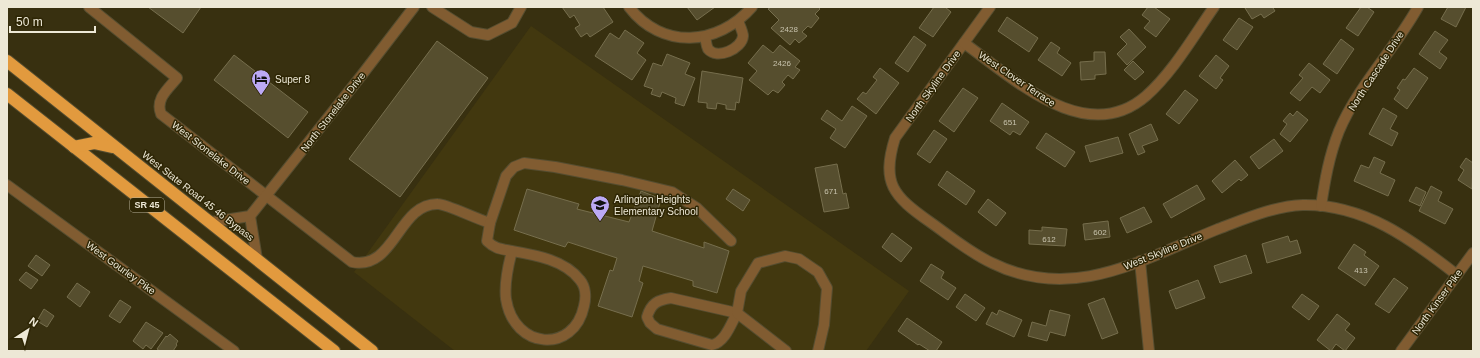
<svg xmlns="http://www.w3.org/2000/svg" width="1480" height="358" viewBox="0 0 1480 358" font-family="Arial,sans-serif">
	<style>
		.built { fill: #42380f }
		.building { fill: #564e2e; stroke: #766e4d }
		.lines { fill: none; stroke-linecap: round; stroke-linejoin: round }
		.minor-casing { stroke: #554d30; stroke-width: 12 }
		.highway-casing { stroke: #554d30; stroke-width: 14 }
		.minor { stroke: #815c31; stroke-width: 10 }
		.highway { stroke: #e29a3e; stroke-width: 12 }
		.labels { text-anchor: middle; dominant-baseline: central; stroke-width: 3; stroke-linejoin: round; paint-order: stroke }
		.number-label { font-size: 8px; fill: #c7c2ac }
		.shield { fill: #2e2605; stroke: #b4ae97; stroke-width: 1 }
		.shield-label { font-size: 9px; font-weight: bold; fill: #ede8d6 }
		.street-label { font-size: 10px; fill: #ede8d6; stroke: #2e2605 }
		.poi-label { font-size: 10px; fill: #ede8d6; stroke: #2e2605; text-anchor: start }
	</style>
	<rect width="100%" height="100%" fill="#383010"/>
	<polygon class="built" points="531,26 909,291 866,351 455,351 354,272"/>
	<g class="building">
		<polygon points="148,7 201,7 183,33"/>
		<polygon points="562,7 603,7 613,22 590,37 587,33 581,37 575,28 580,25 574,15 570,18"/>
		<polygon points="687,7 715,7 697,20"/>
		<polygon points="771,7 818,7 820,9 815,14 819,18 811,28 808,26 802,32 807,36 799,43 795,39 790,45 771,28 779,20 768,9"/>
		<polygon points="934,7 945,7 951,12 933,37 919,28"/>
		<polygon points="1148,7 1154,7 1170,19 1156,37 1144,28 1150,21 1142,15"/>
		<polygon points="1247,7 1275,7 1273,8 1275,11 1264,18 1261,14 1252,19 1245,8"/>
		<polygon points="1361,7 1367,7 1374,12 1358,36 1346,28"/>
		<polygon points="1448,7 1466,7 1456,27 1441,19"/>
		<polygon points="1007,17 1038,38 1029,52 998,31"/>
		<polygon points="1239,18 1253,27 1237,50 1223,40"/>
		<polygon points="1129,29 1146,47 1127,65 1117,54 1127,44 1120,37"/>
		<polygon points="625,30 644,43 637,53 646,60 632,80 595,56 610,33 619,39"/>
		<polygon points="1435,31 1448,40 1439,52 1447,58 1440,69 1419,54"/>
		<polygon points="914,36 926,45 908,72 895,63"/>
		<polygon points="1341,39 1354,49 1337,74 1323,64"/>
		<polygon points="437,41 488,78 400,197 349,159"/>
		<polygon points="1051,42 1060,48 1057,53 1071,63 1062,76 1038,60"/>
		<polygon points="763,45 773,53 780,45 800,61 795,67 800,70 793,79 788,75 782,82 785,85 778,93 773,90 768,95 749,80 757,71 748,63"/>
		<polygon points="1094,52 1105,52 1106,74 1095,75 1095,79 1081,80 1080,62 1094,61"/>
		<polygon points="667,54 690,63 685,74 695,78 684,106 675,103 676,98 662,92 660,97 651,94 653,89 644,86 653,63 662,66"/>
		<polygon points="234,55 308,112 288,138 214,80"/>
		<polygon points="1216,55 1229,66 1220,78 1223,80 1216,89 1199,76"/>
		<polygon points="1133,61 1144,72 1135,80 1124,70"/>
		<polygon points="1309,63 1330,80 1320,93 1312,87 1300,101 1290,93 1303,78 1299,75"/>
		<polygon points="880,68 899,83 876,114 857,99 863,92 866,94 877,80 873,77"/>
		<polygon points="1414,68 1428,78 1407,109 1394,99 1400,90 1397,88 1403,79 1405,80"/>
		<polygon points="702,71 743,78 739,103 736,102 735,110 726,109 726,105 717,103 716,109 707,108 707,103 698,102"/>
		<polygon points="963,88 978,98 954,132 939,121"/>
		<polygon points="1185,90 1198,100 1179,124 1166,114"/>
		<polygon points="1002,103 1029,122 1020,135 1013,131 1010,135 990,121"/>
		<polygon points="852,106 867,116 845,148 830,138 836,129 821,119 827,110 842,121"/>
		<polygon points="1383,108 1397,116 1390,129 1398,133 1392,146 1369,134"/>
		<polygon points="1297,111 1308,120 1290,142 1280,134 1287,124 1283,121 1290,113 1293,116"/>
		<polygon points="1151,124 1158,140 1142,146 1145,152 1138,155 1129,134"/>
		<polygon points="934,130 947,139 930,163 917,154"/>
		<polygon points="1046,133 1075,152 1065,167 1036,148"/>
		<polygon points="1118,137 1123,153 1090,162 1085,146"/>
		<polygon points="1274,139 1283,151 1259,169 1250,157"/>
		<polygon points="1374,157 1385,162 1380,173 1395,180 1388,196 1354,181 1361,165 1369,168"/>
		<polygon points="1466,158 1473,163 1472,189 1458,180 1464,170 1460,167"/>
		<polygon points="1235,160 1248,175 1241,181 1239,179 1222,193 1212,181"/>
		<polygon points="837,164 843,194 846,193 849,208 824,212 815,168"/>
		<polygon points="947,171 975,191 966,205 938,185"/>
		<polygon points="1197,185 1205,199 1171,218 1163,204"/>
		<polygon points="1431,186 1442,192 1438,201 1453,209 1445,224 1419,211"/>
		<polygon points="1416,187 1426,192 1420,206 1409,201"/>
		<polygon points="527,189 579,204 577,209 629,222 641,191 661,199 652,231 704,248 704,242 729,251 717,293 693,286 693,281 643,266 639,281 643,283 632,317 598,306 610,270 613,271 617,258 568,242 565,247 514,230"/>
		<polygon points="733,189 750,200 743,211 726,199"/>
		<polygon points="988,199 1006,213 996,226 978,212"/>
		<polygon points="1144,207 1152,222 1127,233 1120,218"/>
		<polygon points="1108,221 1110,237 1085,240 1083,224"/>
		<polygon points="1042,227 1067,229 1065,246 1029,244 1029,230 1042,231"/>
		<polygon points="892,233 912,248 901,262 882,247"/>
		<polygon points="1288,236 1290,242 1297,240 1301,253 1267,263 1262,244"/>
		<polygon points="1354,244 1366,252 1364,255 1379,266 1365,286 1338,268"/>
		<polygon points="36,255 50,265 42,276 28,266"/>
		<polygon points="1246,255 1252,273 1220,283 1214,266"/>
		<polygon points="931,264 944,272 941,278 956,288 948,300 920,281"/>
		<polygon points="26,272 38,280 31,289 19,280"/>
		<polygon points="1394,278 1408,288 1389,313 1375,304"/>
		<polygon points="1198,280 1205,298 1176,309 1169,291"/>
		<polygon points="77,283 90,292 80,307 67,297"/>
		<polygon points="965,294 985,308 976,321 956,307"/>
		<polygon points="1302,294 1319,306 1309,320 1292,307"/>
		<polygon points="1104,298 1118,333 1102,339 1088,304"/>
		<polygon points="120,300 131,307 120,323 109,316"/>
		<polygon points="44,309 54,316 47,327 37,321"/>
		<polygon points="999,310 1022,320 1014,337 986,324 992,312 997,315"/>
		<polygon points="1050,310 1070,315 1065,336 1050,332 1047,341 1028,336 1032,322 1046,326"/>
		<polygon points="1337,314 1350,324 1345,330 1355,338 1345,351 1336,344 1331,351 1317,340"/>
		<polygon points="907,318 942,342 936,351 930,351 919,344 918,345 898,331"/>
		<polygon points="146,322 163,333 151,349 146,345 143,349 133,341"/>
		<polygon points="170,334 178,341 176,344 177,345 173,351 160,351 157,349 166,336 167,337"/>
	</g>
	<g class="lines">
		<g class="minor-casing">
			<g id="minor">
				<path d="M89,7L177,78C168,89 155,99 161,114L352,262C395,271 398,203 438,204C446,204 479,220 490,223L506,176L514,167L524,163L555,167L622,180L672,192L697,208L731,241"/>
				<polyline points="432,7 471,32 488,35 512,23 521,7"/>
				<path d="M629,7C662,50 718,46 752,7"/>
				<path d="M990,7L895,138C881,183 893,196 930,222C950,236 970,253 992,263C1073,303 1143,259 1218,229C1245,219 1274,206 1303,205C1364,204 1411,239 1457,275"/>
				<path d="M705,37C706,40 706,45 708,49C717,60 742,49 743,36C743,32 740,26 738,21"/>
				<path d="M964,43C1013,78 1086,148 1146,96C1173,72 1193,37 1214,7"/>
				<polyline points="7,185 234,351"/>
				<path d="M1321,206C1325,180 1329,156 1339,131C1358,86 1394,50 1418,7"/>
				<polyline points="250,216 257,259"/>
				<polyline points="212,222 250,216 361,76 414,7"/>
				<path d="M490,223L487,241C495,249 501,249 512,251C535,255 565,260 580,280C586,287 586,298 584,306C574,354 514,350 506,299C504,283 508,266 512,251"/>
				<polyline points="1140,261 1149,351"/>
				<path d="M671,298L737,313C731,324 725,342 712,345L657,329L650,323L647,317C651,303 658,300 671,298Z"/>
				<polyline points="786,351 737,313 741,291 758,263 785,256 799,259 818,272 827,288 824,325 818,351"/>
				<polyline points="1401,351 1473,253"/>
			</g>
		</g>
		<g class="highway-casing">
			<g id="highway">
				<polyline points="7,61 372,351"/>
				<polyline points="7,94 334,351"/>
				<polyline points="74,147 94,143 112,147"/>
			</g>
		</g>
		<use href="#minor" class="minor"/>
		<use href="#highway" class="highway"/>
	</g>
	<defs>
		<g id="hotel-pin" transform="scale(1)"><path d="M0 17L-7.5 6A9.5 9.5 0 1 1 7.5 6Z" fill="#bca9f5" stroke="#2e2605"/><path d="M-6-4.5h1.5V1H6V5H4.5V3h-9V5H-6ZM-4 0a1.8 1.8 0 1 1 3.6 0ZM.5 0V-2.5h3Q6-2.5 6 0Z" fill="#111"/></g>
		<g id="school-pin" transform="scale(1)"><path d="M0 17L-7.5 6A9.5 9.5 0 1 1 7.5 6Z" fill="#bca9f5" stroke="#2e2605"/><path d="M0-5L7-2L0 1L-7-2ZM-4 1L0 2.5L4 1V4Q0 6-4 4Z" fill="#111"/></g>
	</defs>
	<g fill-rule="evenodd">
		<use href="#hotel-pin" x="261" y="79"/>
		<use href="#school-pin" x="600" y="205"/>
	</g>
	<g class="labels">
		<g class="number-label">
			<text x="789" y="29">2428</text>
			<text x="782" y="63">2426</text>
			<text x="1010" y="122">651</text>
			<text x="831" y="191">671</text>
			<text x="1100" y="232">602</text>
			<text x="1049" y="239">612</text>
			<text x="1361" y="270">413</text>
		</g>
		<rect class="shield" x="130" y="198" width="34" height="14" rx="3"/>
		<g class="shield-label">
			<text x="147" y="205">SR 45</text>
		</g>
		<g class="street-label">
			<text transform="translate(1376 71) rotate(-57)">North Cascade Drive</text>
			<text transform="translate(1017 79) rotate(34)">West Clover Terrace</text>
			<text transform="translate(933 86) rotate(-54)">North Skyline Drive</text>
			<text transform="translate(333 112) rotate(-52)">North Stonelake Drive</text>
			<text transform="translate(211 153) rotate(38)">West Stonelake Drive</text>
			<text transform="translate(198 196) rotate(38)">West State Road 45 46 Bypass</text>
			<text transform="translate(1163 251) rotate(-22)">West Skyline Drive</text>
			<text transform="translate(121 268) rotate(36)">West Gourley Pike</text>
			<text transform="translate(1437 302) rotate(-54)">North Kinser Pike</text>
		</g>
		<g class="poi-label">
			<text x="275" y="79">Super 8</text>
			<text x="614" y="199">Arlington Heights<tspan x="614" dy="12">Elementary School</tspan></text>
		</g>
	</g>
	<rect width="1480" height="358" fill="none" stroke="#ede8d6" stroke-width="16"/>
	<g transform="translate(28 330) rotate(36)" stroke="#2e2605" stroke-width="3" paint-order="stroke">
	<path d="M0-3L7 15L0 10L-7 15Z" fill="#ede8d6"/>
	<text y="-6" font-size="11" font-weight="bold" text-anchor="middle" fill="#ede8d6">N</text>
	</g>
	<path d="M10 26v6h85v-6" fill="none" stroke="#ede8d6" stroke-width="2"/>
	<text x="16" y="26" font-size="12" fill="#ede8d6" stroke="#2e2605" stroke-width="3" paint-order="stroke">50 m</text>
</svg>
